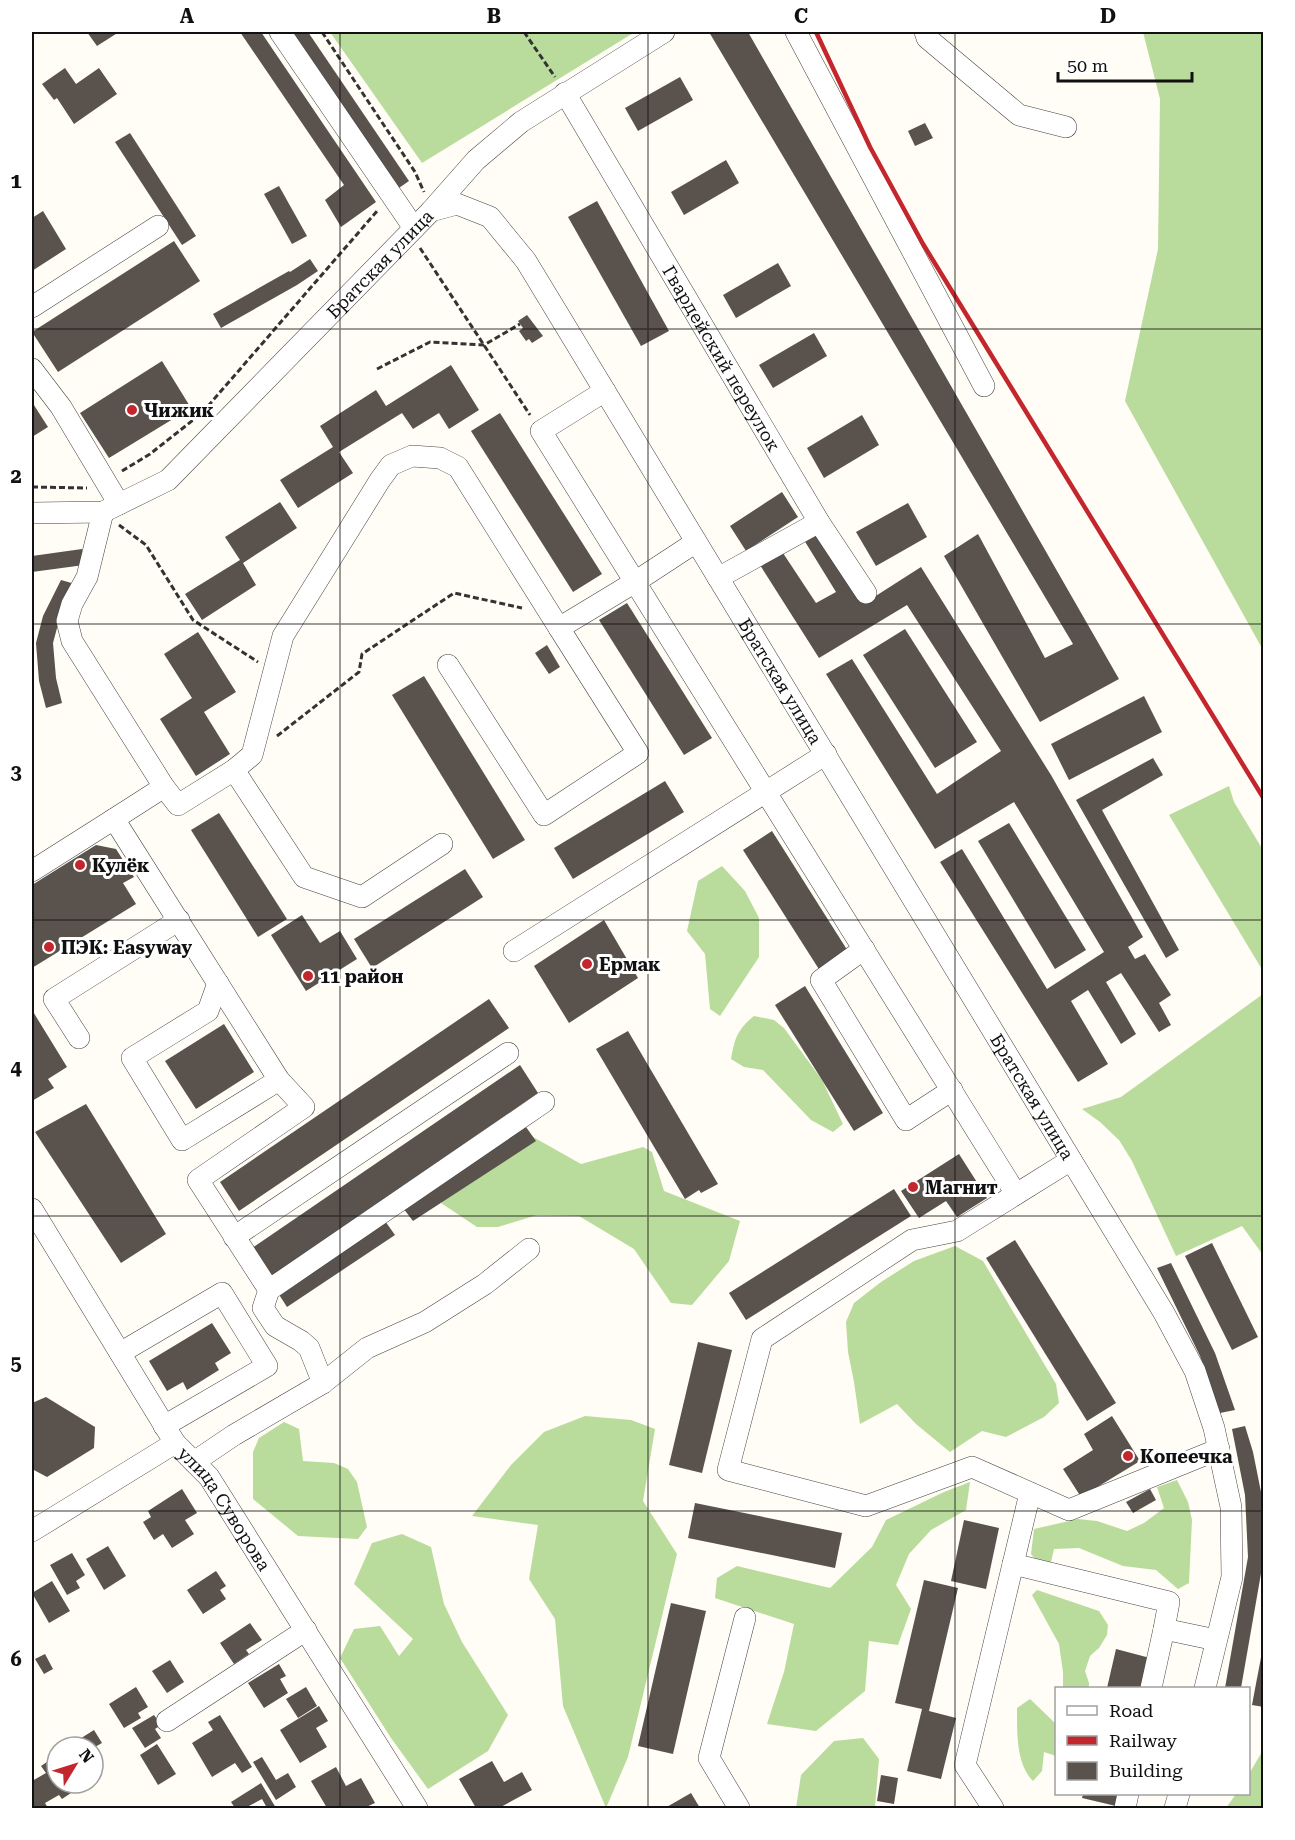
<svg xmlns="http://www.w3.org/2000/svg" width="1295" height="1840" viewBox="0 0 1295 1840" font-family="'Roboto Serif',serif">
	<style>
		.forest { fill: #b9dc9c }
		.building { fill: #5a524d }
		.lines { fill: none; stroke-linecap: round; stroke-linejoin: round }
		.minor-casing { stroke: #444; stroke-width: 22 }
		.path { stroke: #333; stroke-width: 3; stroke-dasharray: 6 3; stroke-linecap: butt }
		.minor { stroke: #fff; stroke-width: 21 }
		.rail { stroke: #c4262e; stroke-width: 4.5 }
		.grid { fill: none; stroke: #111; stroke-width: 1.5; stroke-opacity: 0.55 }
		.poi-dot { fill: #c4262e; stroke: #fff; stroke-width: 2 }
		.labels { text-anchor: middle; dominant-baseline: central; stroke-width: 6; stroke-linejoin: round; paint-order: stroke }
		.street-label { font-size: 18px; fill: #111; stroke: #fff }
		.poi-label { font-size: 18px; font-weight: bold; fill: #111; stroke: #fff; text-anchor: start }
		.neatline { fill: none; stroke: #111; stroke-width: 2 }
		.grid-label { font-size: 20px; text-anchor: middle; font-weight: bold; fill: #111 }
	</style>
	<rect width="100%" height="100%" fill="#fffdf5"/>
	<g class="forest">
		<polygon points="330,32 635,32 422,163"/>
		<polygon points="1143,32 1263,32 1263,650 1125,401 1158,249 1160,99"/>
		<polygon points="1229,786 1234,802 1263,850 1263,971 1169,815"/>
		<polygon points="722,866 745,891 759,918 759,957 720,1016 710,1009 705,954 687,931 698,881"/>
		<polygon points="1263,994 1263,1255 1242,1226 1176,1256 1132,1161 1119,1140 1100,1122 1082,1109 1121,1097"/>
		<path d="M754,1016L774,1020L784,1028L822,1080L843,1124L833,1132L811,1120L763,1070L744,1067L731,1059C735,1038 737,1030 754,1016Z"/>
		<polygon points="526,1133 581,1164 643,1147 652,1152 664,1191 740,1221 729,1261 692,1305 671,1303 634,1249 579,1216 537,1215 498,1227 477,1227 441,1203"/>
		<polygon points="955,1246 983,1261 1056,1384 1059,1403 1044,1417 1006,1437 982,1431 950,1452 916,1424 897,1404 860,1424 854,1382 848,1352 846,1322 854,1303 881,1282 914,1261"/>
		<polygon points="585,1416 631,1420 655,1429 643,1501 677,1554 628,1757 606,1808 563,1706 555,1619 529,1579 538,1525 472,1516 511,1465 544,1432"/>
		<polygon points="284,1422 299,1429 303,1461 334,1463 348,1469 357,1482 367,1527 358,1539 298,1536 253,1499 253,1452 259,1438"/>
		<polygon points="1177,1480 1188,1502 1192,1520 1189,1583 1178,1589 1156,1570 1123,1566 1079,1548 1054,1549 1050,1566 1041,1567 1031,1554 1034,1529 1078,1519 1097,1521 1127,1531 1144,1523 1164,1508 1157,1487"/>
		<polygon points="970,1482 966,1510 931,1530 909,1554 896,1585 911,1609 898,1645 869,1641 865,1691 816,1731 767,1724 784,1672 794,1624 715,1598 717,1578 737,1566 830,1588 872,1547 886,1520 944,1492"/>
		<polygon points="402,1534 431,1547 444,1604 462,1642 508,1715 488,1751 428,1789 391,1738 340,1658 354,1629 380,1626 399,1656 413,1639 354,1584 372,1543"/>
		<polygon points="1037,1590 1099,1611 1108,1625 1107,1635 1099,1648 1090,1656 1085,1671 1089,1683 1089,1688 1063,1688 1063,1672 1059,1644 1032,1595"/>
		<path d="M1030,1699L1055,1723L1056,1720V1756L1044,1752L1042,1771L1033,1781C1016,1764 1017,1732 1017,1708Z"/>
		<polygon points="863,1738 879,1759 875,1807 881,1808 796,1808 801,1775 834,1741"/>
		<polygon points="1263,1750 1263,1808 1226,1808 1236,1794 1248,1794 1249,1774"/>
	</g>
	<g class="building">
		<polygon points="87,32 119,32 97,46"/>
		<polygon points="240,32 261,32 376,202 341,227 325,200 344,185"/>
		<polygon points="288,32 308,32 409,181 396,190"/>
		<polygon points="709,32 748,32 1119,679 1040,722 944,556 978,534 1045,658 1073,644"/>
		<polygon points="65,68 76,84 99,68 117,94 74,124 57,98 54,100 42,84"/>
		<polygon points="680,77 693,100 638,131 625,108"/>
		<polygon points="925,123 933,138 915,146 908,131"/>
		<polygon points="130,133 196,236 182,245 115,142"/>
		<polygon points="726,160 739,183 684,215 671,192"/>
		<polygon points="279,186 307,236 292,244 264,194"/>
		<polygon points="597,201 669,331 641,346 568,217"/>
		<polygon points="43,211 66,249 32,271 32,218"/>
		<polygon points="174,241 200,281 58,372 32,332"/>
		<polygon points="310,259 318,271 297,285 221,328 213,314 289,271 290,272"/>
		<polygon points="778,263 791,286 736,318 723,295"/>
		<polygon points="527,315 543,336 532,343 529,339 526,341 519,331 523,328 518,321"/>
		<polygon points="814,333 827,356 773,388 759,365"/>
		<polygon points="162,361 191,408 109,458 80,413"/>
		<polygon points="451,365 479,410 449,429 439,413 413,429 402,413 339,452 353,473 298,508 280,480 333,447 320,426 376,390 386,406"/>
		<polygon points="32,402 48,427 32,437"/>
		<polygon points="500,413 602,574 573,592 471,431"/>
		<polygon points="862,415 879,445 824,478 807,448"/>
		<polygon points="782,492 798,517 746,551 730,526"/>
		<polygon points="280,502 297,528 243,563 256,585 202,620 185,594 240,560 225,537"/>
		<polygon points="908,503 927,537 876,566 856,532"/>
		<polygon points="826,529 871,599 921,567 1051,775 1143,937 1128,947 1135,959 1145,954 1171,995 1159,1003 1171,1025 1159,1032 1121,973 1106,982 1136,1034 1121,1044 1088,990 1071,1001 1108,1064 1078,1082 940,862 962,849 1047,989 1104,952 1014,802 935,849 826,674 852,659 937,794 1001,751 907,605 819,658 760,565 781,550 816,603 836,592 804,540"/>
		<polygon points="82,549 84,565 32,572 32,556"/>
		<polygon points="61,580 75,584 60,617 53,643 56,678 62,703 46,708 39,681 36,643 43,616"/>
		<polygon points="627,603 712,738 684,755 599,620"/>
		<polygon points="905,629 977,742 935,768 863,655"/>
		<polygon points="198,632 236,692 204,712 230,754 196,776 160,719 192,698 164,654"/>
		<polygon points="547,645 560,667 549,674 535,653"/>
		<polygon points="424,676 525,840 493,859 392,695"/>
		<polygon points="1144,696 1162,732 1069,780 1051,744"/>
		<polygon points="1153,758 1163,775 1102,810 1179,950 1166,958 1076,800"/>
		<polygon points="665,781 684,812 573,879 554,848"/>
		<polygon points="219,813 287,919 258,937 191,830"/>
		<polygon points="1009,823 1086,950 1055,969 978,841"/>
		<polygon points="772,831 851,956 822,974 743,850"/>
		<polygon points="96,845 116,849 134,877 123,883 136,904 32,968 32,885"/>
		<polygon points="465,869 483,897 372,968 354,939"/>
		<polygon points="302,915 320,943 340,931 357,959 306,991 271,935"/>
		<polygon points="604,920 638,978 569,1023 534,966"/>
		<polygon points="805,986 883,1113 854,1131 775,1005"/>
		<polygon points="489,999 509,1028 239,1211 220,1182"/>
		<polygon points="32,1010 67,1067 48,1079 54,1088 32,1101"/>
		<polygon points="224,1024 254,1072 196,1109 165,1061"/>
		<polygon points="628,1031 718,1184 701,1193 699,1190 685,1199 596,1049"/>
		<polygon points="520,1065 538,1093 271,1276 252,1248"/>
		<polygon points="86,1104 166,1234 121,1263 35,1132"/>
		<polygon points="526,1127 536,1141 413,1221 403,1208"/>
		<polygon points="959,1154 987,1198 957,1217 946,1201 919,1218 901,1191"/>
		<polygon points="894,1189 911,1216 746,1320 729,1293"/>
		<polygon points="385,1221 395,1235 287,1307 278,1293"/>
		<polygon points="1015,1240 1116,1403 1087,1421 986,1258"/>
		<polygon points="1212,1243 1258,1337 1232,1350 1185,1256"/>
		<polygon points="1171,1263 1215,1353 1235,1410 1220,1413 1200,1356 1157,1268"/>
		<polygon points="212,1323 231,1353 215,1363 219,1370 187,1390 183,1382 167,1391 149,1361"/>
		<polygon points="698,1342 732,1350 702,1473 669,1465"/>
		<polygon points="46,1397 95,1427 94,1448 47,1477 32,1469 32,1403"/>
		<polygon points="1112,1416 1140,1461 1081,1497 1063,1469 1093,1450 1084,1434"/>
		<polygon points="1245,1426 1253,1452 1262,1497 1263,1562 1241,1688 1225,1688 1248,1557 1245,1495 1232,1429"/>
		<polygon points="182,1489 197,1513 185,1520 194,1534 172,1548 163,1534 154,1540 143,1522 151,1517 148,1511"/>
		<polygon points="1150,1489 1156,1500 1133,1513 1126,1502"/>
		<polygon points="695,1503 842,1533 835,1568 688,1538"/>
		<polygon points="964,1520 999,1528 986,1589 951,1581"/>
		<polygon points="108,1546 126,1576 104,1590 86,1559"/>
		<polygon points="72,1553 85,1575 76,1581 80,1588 67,1595 50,1565"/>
		<polygon points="216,1571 226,1586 220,1590 226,1599 203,1614 187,1590"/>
		<polygon points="924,1580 958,1588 929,1711 956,1718 941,1779 907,1771 922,1709 895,1703"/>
		<polygon points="52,1581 70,1611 49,1623 32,1593"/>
		<polygon points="671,1603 706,1611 673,1754 638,1746"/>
		<polygon points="250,1623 262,1640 246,1650 249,1654 234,1664 220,1643"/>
		<polygon points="1116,1649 1150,1658 1143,1688 1107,1688"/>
		<polygon points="1262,1652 1264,1652 1264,1707 1252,1705"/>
		<polygon points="45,1654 53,1669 44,1674 35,1659"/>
		<polygon points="170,1660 184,1682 167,1693 152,1671"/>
		<polygon points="279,1664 286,1676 280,1679 288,1693 264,1708 248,1683"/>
		<polygon points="136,1687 148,1707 138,1713 141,1718 124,1728 109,1704"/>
		<polygon points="306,1687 317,1706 298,1718 286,1699"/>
		<polygon points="319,1706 328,1721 316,1728 327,1747 300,1763 280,1730"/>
		<polygon points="154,1715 161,1725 155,1729 161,1738 145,1748 132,1728"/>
		<polygon points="220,1715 252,1767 242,1773 235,1763 212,1777 192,1743 213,1730 208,1722"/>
		<polygon points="94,1730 102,1743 93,1748 93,1747 67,1747"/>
		<polygon points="157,1744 176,1774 158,1785 140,1755"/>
		<polygon points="262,1757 276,1780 288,1773 296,1787 276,1800 253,1762"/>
		<polygon points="53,1758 57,1765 57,1783 68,1783 74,1791 62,1799 59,1795 45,1803 48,1808 34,1808 32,1804 32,1781 46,1773 41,1766"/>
		<polygon points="492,1761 504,1782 522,1772 532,1790 499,1808 476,1808 459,1779"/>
		<polygon points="336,1767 346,1786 361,1778 375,1803 364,1808 327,1808 311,1781"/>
		<polygon points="881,1775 898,1778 894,1804 877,1801"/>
		<polygon points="261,1783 276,1808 267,1808 262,1799 245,1808 235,1808 231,1802"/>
		<polygon points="691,1793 700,1808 665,1808"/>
		<polygon points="1083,1794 1119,1794 1116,1806 1082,1798"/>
	</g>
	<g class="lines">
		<g class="minor-casing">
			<g id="minor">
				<polyline points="280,32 414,228"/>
				<polyline points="796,32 984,386"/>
				<polyline points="925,32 927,38 1019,115 1066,127"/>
				<path id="s1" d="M565,93L819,522L718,578"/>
				<polyline points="431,211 476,160 521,122 664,32"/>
				<polyline points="32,307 158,226"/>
				<polyline points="32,369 61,407 119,504"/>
				<polyline points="605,391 541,431 1016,1194"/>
				<polyline points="103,512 87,577 72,604 67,621 72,641 164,787 114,819 279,1080 304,1107 198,1180 269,1290"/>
				<path id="s2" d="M32,513L103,512L168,480L431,211L457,204L490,217L526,261L1164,1313L1195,1371L1214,1428L1231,1507L1232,1577L1205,1688"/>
				<polyline points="819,522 866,593"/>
				<polyline points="448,665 544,815 638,753 559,628"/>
				<polyline points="164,787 178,805 234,770"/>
				<polyline points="442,844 362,897 304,877 234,770 252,755 283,636 380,480 391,465 412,456 440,458 458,467 559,628 635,582 696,542"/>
				<polyline points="32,871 114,819"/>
				<polyline points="864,949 821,980 906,1120 952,1090"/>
				<polyline points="514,951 826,754"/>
				<polyline points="218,983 208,1011 132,1058 182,1140 279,1080"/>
				<polyline points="79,1038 54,999 179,920"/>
				<polyline points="1071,1160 957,1231 912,1240 762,1339 728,1470 866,1506 972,1467 1069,1510 1219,1449"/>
				<path id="s3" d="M32,1209L175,1443L209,1477L417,1808"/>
				<polyline points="234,1237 508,1053"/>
				<polyline points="120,1353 222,1293 267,1366 164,1426"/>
				<polyline points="323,1383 309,1348 301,1341 275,1326 263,1308 269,1290 544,1102"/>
				<polyline points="194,1462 234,1435 323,1383 367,1348 425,1322 485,1284 529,1249"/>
				<polyline points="32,1531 175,1443"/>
				<polyline points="1013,1564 1169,1602 1164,1629"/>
				<polyline points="1151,1688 1164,1629 1216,1640"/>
				<polyline points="167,1721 306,1630"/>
				<polyline points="739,1808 709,1758 745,1618"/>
				<polyline points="993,1808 965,1765 1030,1493"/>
				<polyline points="1125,1808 1128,1794"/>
				<polyline points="1175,1808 1179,1794"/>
			</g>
		</g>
		<g class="path">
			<polyline points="322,32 415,172 424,192"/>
			<polyline points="524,32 555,77"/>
			<polyline points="420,248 530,415"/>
			<polyline points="377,369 430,342 484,345 520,324"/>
			<polyline points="122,471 150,454 202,413 378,210"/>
			<polyline points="32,487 87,488"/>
			<polyline points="119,525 146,545 193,620 258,662"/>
			<polyline points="277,736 359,672 362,654 454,593 522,608"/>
		</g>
		<use href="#minor" class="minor"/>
		<polyline class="rail" points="816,32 870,147 923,244 1264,799"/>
	</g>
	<path class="grid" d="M340,32V1808M648,32V1808M955,32V1808M32,329H1264M32,624H1264M32,920H1264M32,1216H1264M32,1511H1264"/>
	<g class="poi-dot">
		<circle cx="132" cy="410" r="6"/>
		<circle cx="80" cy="865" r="6"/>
		<circle cx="49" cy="947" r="6"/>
		<circle cx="587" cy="964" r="6"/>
		<circle cx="308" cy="976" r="6"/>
		<circle cx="913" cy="1187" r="6"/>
		<circle cx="1128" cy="1456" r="6"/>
	</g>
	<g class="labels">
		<g class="street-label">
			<text stroke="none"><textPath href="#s2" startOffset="446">Братская улица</textPath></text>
			<text stroke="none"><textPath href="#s1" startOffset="308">Гвардейский переулок</textPath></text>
			<text stroke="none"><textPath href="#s2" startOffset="1130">Братская улица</textPath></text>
			<text stroke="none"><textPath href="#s2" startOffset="1616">Братская улица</textPath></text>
			<text stroke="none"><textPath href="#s3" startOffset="357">улица Суворова</textPath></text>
		</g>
		<g class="poi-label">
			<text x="144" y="410">Чижик</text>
			<text x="92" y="865">Кулёк</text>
			<text x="61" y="947">ПЭК: Easyway</text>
			<text x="599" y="964">Ермак</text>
			<text x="320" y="976">11 район</text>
			<text x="925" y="1187">Магнит</text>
			<text x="1140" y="1456">Копеечка</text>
		</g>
	</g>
	<rect width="1295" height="1840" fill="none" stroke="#ffffff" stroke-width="66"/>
	<rect x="1055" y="1687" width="195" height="108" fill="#ffffff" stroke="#a0a0a0" stroke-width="1.5"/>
	<rect x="1067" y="1706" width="30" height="9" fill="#ffffff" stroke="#a0a0a0" stroke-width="1.5"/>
	<text x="1109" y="1717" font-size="18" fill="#111111">Road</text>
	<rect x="1067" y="1736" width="30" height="9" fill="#c4262e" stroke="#a0a0a0" stroke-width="1.5"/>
	<text x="1109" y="1747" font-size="18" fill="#111111">Railway</text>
	<rect x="1067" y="1762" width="30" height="18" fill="#5a524d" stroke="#a0a0a0" stroke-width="1.5"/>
	<text x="1109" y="1777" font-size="18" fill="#111111">Building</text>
	<g transform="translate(75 1765) rotate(52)"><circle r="28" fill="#ffffff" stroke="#a0a0a0" stroke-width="1.5"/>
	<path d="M0-4.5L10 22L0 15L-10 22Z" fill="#c4262e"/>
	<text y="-9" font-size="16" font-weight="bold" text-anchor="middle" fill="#111111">N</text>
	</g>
	<path d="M1058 72v9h134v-9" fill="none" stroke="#111111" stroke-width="3"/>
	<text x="1067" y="72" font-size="18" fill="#111111" stroke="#ffffff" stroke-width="4.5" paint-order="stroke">50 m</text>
	<rect x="33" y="33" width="1229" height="1774" class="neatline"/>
	<g class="grid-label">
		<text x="187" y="23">A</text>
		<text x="494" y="23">B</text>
		<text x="801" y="23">C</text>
		<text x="1108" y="23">D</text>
		<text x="16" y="188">1</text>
		<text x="16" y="483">2</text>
		<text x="16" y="779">3</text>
		<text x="16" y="1075">4</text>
		<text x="16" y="1370">5</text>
		<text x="16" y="1666">6</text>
	</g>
</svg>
